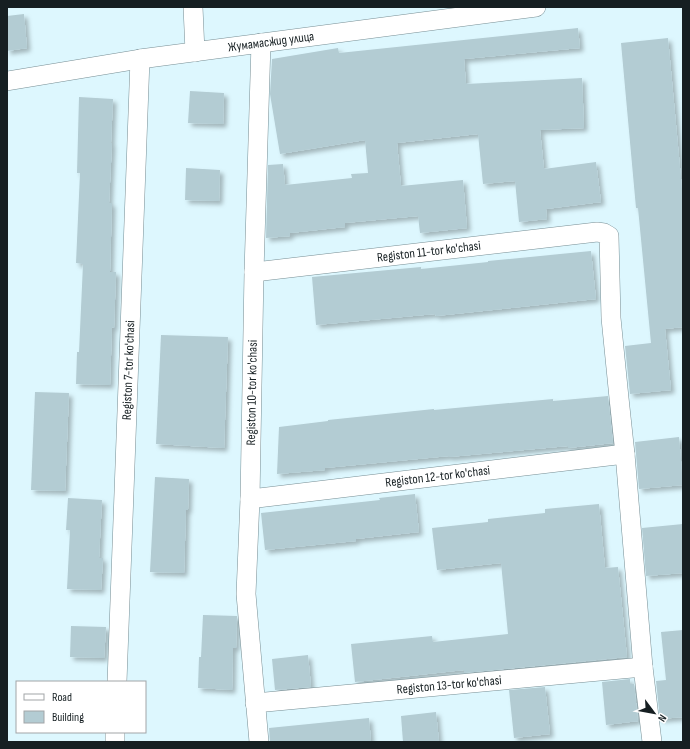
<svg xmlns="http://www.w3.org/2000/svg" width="690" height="749" viewBox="0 0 690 749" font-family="'Sofia Sans Condensed',sans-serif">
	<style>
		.building { fill: #b3ccd3; filter: url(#shadow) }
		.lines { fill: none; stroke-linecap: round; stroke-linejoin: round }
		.minor-casing { stroke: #778e94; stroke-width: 20 }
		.minor { stroke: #fff; stroke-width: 19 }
		.labels { text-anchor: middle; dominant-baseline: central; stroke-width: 3; stroke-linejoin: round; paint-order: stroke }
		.street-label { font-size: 13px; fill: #161f22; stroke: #fff }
	</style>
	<defs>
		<filter id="shadow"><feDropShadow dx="3.5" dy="3.5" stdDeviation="2" flood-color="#0004"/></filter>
	</defs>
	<rect width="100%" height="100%" fill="#ddf7fe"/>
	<g class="building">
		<polygon points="24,14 27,48 7,51 7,16"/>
		<polygon points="578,28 580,48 464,59 466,84 582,78 584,128 540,130 544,169 596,162 601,202 546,209 547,219 519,222 515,181 483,184 478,134 397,143 401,186 463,180 467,228 420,233 418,216 345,223 345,227 290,233 290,236 266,238 268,165 283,164 285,185 352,178 351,174 368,173 365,140 280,154 270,94 272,59 338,48 339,53"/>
		<polygon points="668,38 683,200 683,327 665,329 671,390 630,394 625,346 651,343 638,208 636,208 621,43"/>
		<polygon points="190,91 224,93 223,124 188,123"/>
		<polygon points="79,97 113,99 111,143 112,143 109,203 112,203 110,272 116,272 114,328 112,327 110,385 76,384 77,352 79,352 83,264 76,263 80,173 77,173"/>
		<polygon points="186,168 220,170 219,201 185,200"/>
		<polygon points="591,251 596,299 436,316 435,314 316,325 312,277 421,267 421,269 488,262 488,261"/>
		<polygon points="161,335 228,337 224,448 156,444"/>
		<polygon points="35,392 69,393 65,491 31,490"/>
		<polygon points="608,396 613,443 568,448 568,446 449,457 449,456 325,468 325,470 277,474 279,427 328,421 328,420 434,409 434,410 553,399 553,401"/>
		<polygon points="679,437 683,485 639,489 635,442"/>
		<polygon points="155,477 189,479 188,510 186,510 184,573 150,572"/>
		<polygon points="415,494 419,532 356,539 356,541 265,550 261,513 380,500 379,498"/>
		<polygon points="68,498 102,500 99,558 103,558 101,590 67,589 70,530 66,530"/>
		<polygon points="599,504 605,568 618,567 627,657 464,673 464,670 355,682 351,644 432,636 433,642 508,634 501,563 437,570 432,528 488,522 488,519 545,513 545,509"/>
		<polygon points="683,524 683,573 646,576 642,528"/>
		<polygon points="203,615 237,616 236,648 233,648 232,690 198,688 199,657 201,657"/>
		<polygon points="71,626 106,627 104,658 70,657"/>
		<polygon points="683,630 683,717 660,719 656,681 666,680 661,632"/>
		<polygon points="308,655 311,687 275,690 272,659"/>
		<polygon points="630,679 630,684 634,684 638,721 606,725 602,682"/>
		<polygon points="545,687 550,734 514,738 509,690"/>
		<polygon points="436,712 439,742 403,742 401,716"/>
		<polygon points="369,718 371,742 270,742 269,728"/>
	</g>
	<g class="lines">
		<g class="minor-casing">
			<g id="minor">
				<polyline points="193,7 195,52"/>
				<path id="s1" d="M7,81L140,59L536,7"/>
				<path id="s2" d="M254,272L597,232L604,233L609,236L611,318L619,398L625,454L643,667L652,742"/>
				<path id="s3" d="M250,499L625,454"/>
				<path id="s4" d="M117,682L140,59"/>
				<path id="s5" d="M255,703L643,667"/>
				<polyline points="115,742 115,732"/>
				<path id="s6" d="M259,742L246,594L250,499L254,272L261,43"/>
			</g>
		</g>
		<use href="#minor" class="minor"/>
	</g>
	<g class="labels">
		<g class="street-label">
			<text stroke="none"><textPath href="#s1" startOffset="267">Жумамасжид улица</textPath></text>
			<text stroke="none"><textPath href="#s2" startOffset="176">Registon 11-tor ko'chasi</textPath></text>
			<text stroke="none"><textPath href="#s4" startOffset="312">Registon 7-tor ko'chasi</textPath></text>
			<text stroke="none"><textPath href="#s6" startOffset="350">Registon 10-tor ko'chasi</textPath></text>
			<text stroke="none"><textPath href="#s3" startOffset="189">Registon 12-tor ko'chasi</textPath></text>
			<text stroke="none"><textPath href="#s5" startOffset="195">Registon 13-tor ko'chasi</textPath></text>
		</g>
	</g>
	<rect width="690" height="749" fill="none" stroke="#161f22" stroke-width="16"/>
	<rect x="16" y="681" width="130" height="52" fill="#ffffff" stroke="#a2a5a7"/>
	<rect x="24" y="694" width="20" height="6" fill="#ffffff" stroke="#a2a5a7"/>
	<text x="52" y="701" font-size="12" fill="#161f22">Road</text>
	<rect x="24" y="711" width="20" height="12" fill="#b3ccd3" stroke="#a2a5a7"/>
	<text x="52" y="721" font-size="12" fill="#161f22">Building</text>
	<g transform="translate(654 713) rotate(122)" stroke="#ffffff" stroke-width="3" paint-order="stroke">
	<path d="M0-3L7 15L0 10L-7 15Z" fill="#161f22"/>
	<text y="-6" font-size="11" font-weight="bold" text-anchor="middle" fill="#161f22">N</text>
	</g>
</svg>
